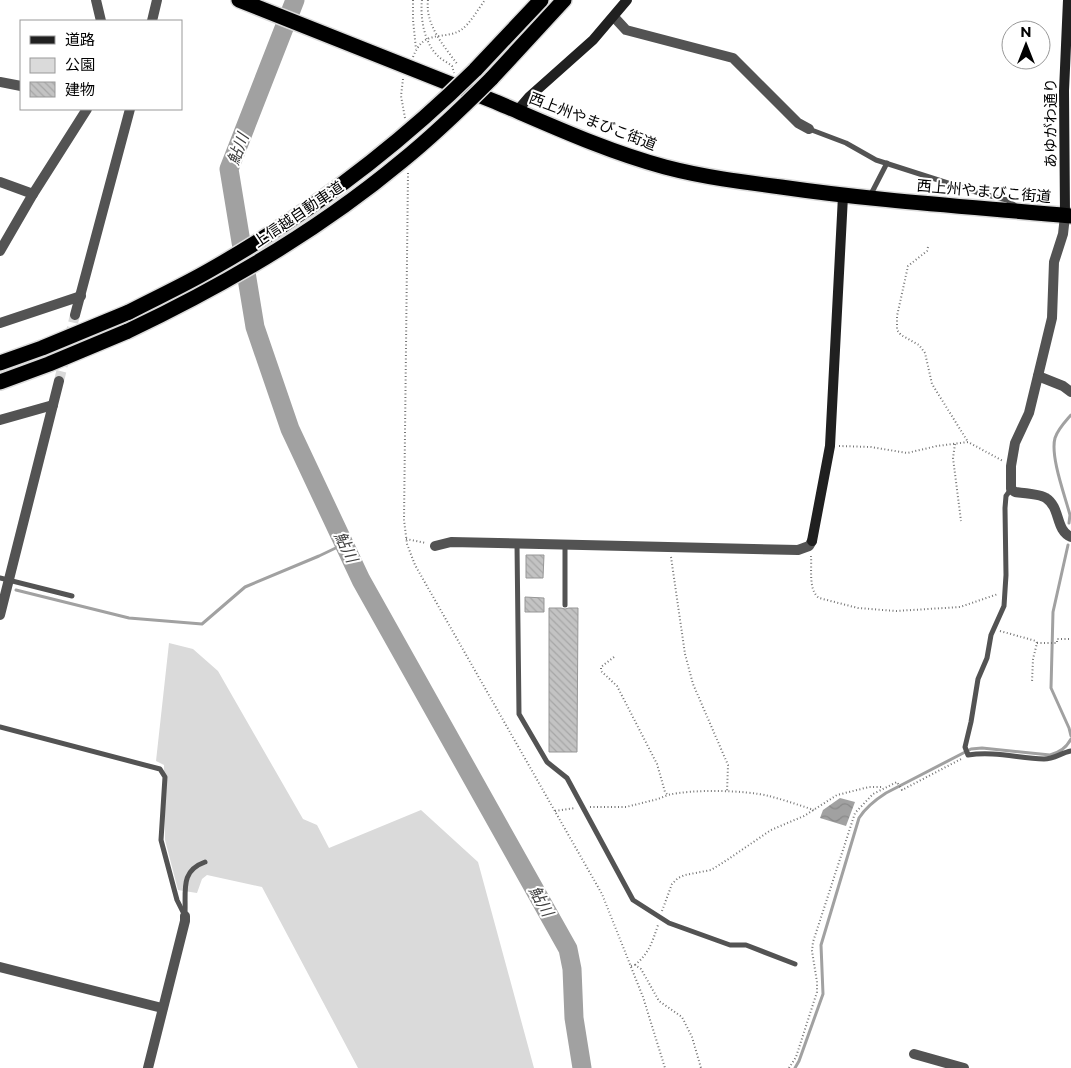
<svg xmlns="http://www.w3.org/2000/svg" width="1071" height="1068" viewBox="0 0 1071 1068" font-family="Montserrat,'Noto Sans JP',sans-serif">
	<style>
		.green { fill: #dadada }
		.water { fill: url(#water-waves) }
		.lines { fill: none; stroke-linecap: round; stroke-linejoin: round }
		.stream { stroke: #a1a1a1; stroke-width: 3 }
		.river { stroke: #a1a1a1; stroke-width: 19 }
		.building { fill: url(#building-back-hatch); stroke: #979797 }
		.street-tunnel { stroke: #d9d9d9; stroke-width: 10; stroke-dasharray: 10 5; stroke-linecap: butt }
		.highway-casing { stroke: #dbdbdb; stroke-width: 18 }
		.path { stroke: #757575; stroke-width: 2; stroke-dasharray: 1 2.5; stroke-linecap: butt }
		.lane { stroke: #535353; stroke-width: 5 }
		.street { stroke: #535353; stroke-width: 10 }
		.secondary { stroke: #202020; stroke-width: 10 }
		.highway { stroke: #000; stroke-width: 15 }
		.highway-bridge-casing { stroke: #dbdbdb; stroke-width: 18; stroke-linecap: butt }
		.highway-bridge { stroke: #000; stroke-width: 15 }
		.labels { text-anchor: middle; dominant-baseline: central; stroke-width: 4; stroke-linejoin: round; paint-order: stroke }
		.street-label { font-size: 15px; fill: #000; stroke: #fff }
		.water-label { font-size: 16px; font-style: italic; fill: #424242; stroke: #fff }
	</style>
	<defs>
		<pattern id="water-waves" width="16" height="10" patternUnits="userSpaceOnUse" patternTransform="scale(1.25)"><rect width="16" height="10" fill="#a1a1a1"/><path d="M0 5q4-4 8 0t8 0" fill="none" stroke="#898989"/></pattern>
		<pattern id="building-back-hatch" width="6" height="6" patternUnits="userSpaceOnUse" patternTransform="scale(1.25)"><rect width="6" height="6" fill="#c3c3c3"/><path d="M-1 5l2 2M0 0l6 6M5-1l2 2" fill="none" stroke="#a6a6a6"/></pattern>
	</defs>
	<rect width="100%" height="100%" fill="#fff"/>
	<polygon class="green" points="169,643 193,649 218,671 303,819 317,825 329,848 421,810 478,862 534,1068 358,1068 262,887 207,875 202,879 197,893 178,890 165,840 164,765 156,761"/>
	<polygon class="water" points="840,798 855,802 846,826 820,818 823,810"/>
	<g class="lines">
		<g class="stream">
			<path d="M1069,523L1070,515C1065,496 1050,456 1055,438C1058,429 1065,422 1071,415"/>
			<polyline points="1068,545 1053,612 1051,688 1069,728 1071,736"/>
			<polyline points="16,590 129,618 202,624 245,587 319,556 344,544"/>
			<path d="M795,1068L799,1061L823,994L821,945L859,818C866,807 875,800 886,793L971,749L982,748L1050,755C1060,752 1066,748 1071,739"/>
		</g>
		<polyline class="river" points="295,0 229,169 255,327 290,429 361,580 568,949 572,969 574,1018 582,1068"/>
	</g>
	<g class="building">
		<polygon points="526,555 544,555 543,578 526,578"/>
		<polygon points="525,597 544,598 544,612 525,612"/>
		<polygon points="549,608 561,608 565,609 569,608 578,608 577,752 549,752"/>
	</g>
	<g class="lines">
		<polyline class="street-tunnel" points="59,381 75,315"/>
		<g class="highway-casing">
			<g id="highway">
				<path d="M239,0L496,102C552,126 606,151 665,167C703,177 742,182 781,187C877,201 974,207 1071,216"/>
				<polyline points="475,70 541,0"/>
				<polyline points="491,79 564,0"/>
				<polyline points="0,363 42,348 129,312"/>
				<polyline points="0,382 49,364 128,331"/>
			</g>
		</g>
		<g class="path">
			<polyline points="413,0 413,20 416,49"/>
			<path d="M422,0C420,17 424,41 436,54C440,59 447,62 452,66L454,73"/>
			<path d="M428,0C425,25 444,46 458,65"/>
			<path d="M413,57C424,28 443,41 461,30C470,24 478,9 485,0"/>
			<polyline points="403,79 401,96 405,118"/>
			<polyline points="408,173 404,520 407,544 415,565 602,894 643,997 665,1068"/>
			<polyline points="928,247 927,251 908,266 897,316 897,330 901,335 919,345 925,353 932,384 968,442"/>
			<polyline points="955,444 953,458 961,521"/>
			<polyline points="839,446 871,447 907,453 937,446 968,442 1003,461"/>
			<polyline points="406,539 426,543"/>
			<path d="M811,556C812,568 808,590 819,598L858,608L896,611L960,607L998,594"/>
			<polyline points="671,557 685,654 693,684 728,765 727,792"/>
			<polyline points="1000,631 1036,641 1037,643 1033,659 1032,682"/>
			<polyline points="1037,643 1057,643 1057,639 1071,639"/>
			<path d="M614,657L601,667V671L617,686L657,764L665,792L668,795C692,789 745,790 769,796C784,800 799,805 814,810"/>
			<polyline points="590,807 626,807 658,799 668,795"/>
			<polyline points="555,811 575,808"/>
			<polyline points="662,911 672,884 678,878 685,875 711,870 727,860 771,830 804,816 837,795 869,787 882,787"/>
			<path d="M635,965C649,953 652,943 658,925"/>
			<polyline points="631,966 635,965 641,969 659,1001 682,1017 692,1037 701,1068"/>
			<polyline points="789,1068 796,1057 817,992 817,982 812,951 813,942 855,813 873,794 897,782 902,790 961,759"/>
		</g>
		<g class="lane">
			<polyline points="809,129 846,143 876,160 979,193 1007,200 1016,206"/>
			<polyline points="870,196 887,163"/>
			<path d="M1011,489L1006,496L1005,508L1006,575L1004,606L991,635L987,658L978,679L971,722L965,747L968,755C994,751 1018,758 1044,759C1054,759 1061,753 1071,751"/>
			<polyline points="517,544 519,714 547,762 567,778 633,900 669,923 730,945 746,945 795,964"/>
			<polyline points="0,578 72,596"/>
			<polyline points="565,605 565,545"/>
			<polyline points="0,727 160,769 165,777 161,840 177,900 185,916"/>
			<path d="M185,913C186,890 180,871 205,862"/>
		</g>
		<g class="street">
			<polyline points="96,0 101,21"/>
			<polyline points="614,17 626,30 733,58 798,123 809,129"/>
			<polyline points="152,21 157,0"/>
			<polyline points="0,82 21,86"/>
			<polyline points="0,182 33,194"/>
			<path d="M1065,216L1063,234L1054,262L1052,318L1029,413L1015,443L1011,466V489L1015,492C1022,493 1041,494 1046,498C1061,508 1055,530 1071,537"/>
			<polyline points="0,251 33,194 87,109"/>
			<polyline points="75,315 130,109"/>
			<polyline points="0,323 81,296"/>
			<polyline points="1038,376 1063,386 1071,392"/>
			<polyline points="0,420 53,405"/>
			<polyline points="435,546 451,542 798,550 809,546 812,541"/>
			<polyline points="0,615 59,381"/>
			<polyline points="0,967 162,1008"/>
			<polyline points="914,1054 964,1068"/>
			<polyline points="148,1068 185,921 185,916"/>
		</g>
		<g class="secondary">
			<polyline points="517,111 529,97 593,40 627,0"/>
			<polyline points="1065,216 1064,91 1068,0"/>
			<polyline points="812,541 830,446 843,196"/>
		</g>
		<use href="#highway" class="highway"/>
		<g class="highway-bridge-casing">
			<g id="highway-bridge">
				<path d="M129,312C156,298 184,285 210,270C307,215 396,148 475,70"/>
				<path d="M128,331C225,285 319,230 402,161C433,136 463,107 491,79"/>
			</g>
		</g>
		<use href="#highway-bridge" class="highway-bridge"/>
	</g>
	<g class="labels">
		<g class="street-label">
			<text transform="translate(593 121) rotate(21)">西上州やまびこ街道</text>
			<text transform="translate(1050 123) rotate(-90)">あゆがわ通り</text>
			<text transform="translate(984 191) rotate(5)">西上州やまびこ街道</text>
			<text transform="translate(298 214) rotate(-34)">上信越自動車道</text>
		</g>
		<g class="water-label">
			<text transform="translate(238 149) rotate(-70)">鮎川</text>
			<text transform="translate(346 547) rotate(64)">鮎川</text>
			<text transform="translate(541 901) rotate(61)">鮎川</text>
		</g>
	</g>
	<rect x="20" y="20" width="162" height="90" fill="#ffffff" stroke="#999999"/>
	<rect x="30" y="36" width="25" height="8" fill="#202020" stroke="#999999"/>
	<text x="65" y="45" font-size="15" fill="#000000">道路</text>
	<rect x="30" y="58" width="25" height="15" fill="#dadada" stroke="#999999"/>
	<text x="65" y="70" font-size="15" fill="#000000">公園</text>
	<rect x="30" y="82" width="25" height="15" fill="url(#building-back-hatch)" stroke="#999999"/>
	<text x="65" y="95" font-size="15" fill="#000000">建物</text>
	<g transform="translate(1026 45)"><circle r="24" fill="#ffffff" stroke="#999999"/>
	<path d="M0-4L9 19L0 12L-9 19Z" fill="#000000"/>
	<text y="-8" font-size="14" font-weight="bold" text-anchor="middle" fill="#000000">N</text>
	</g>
</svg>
